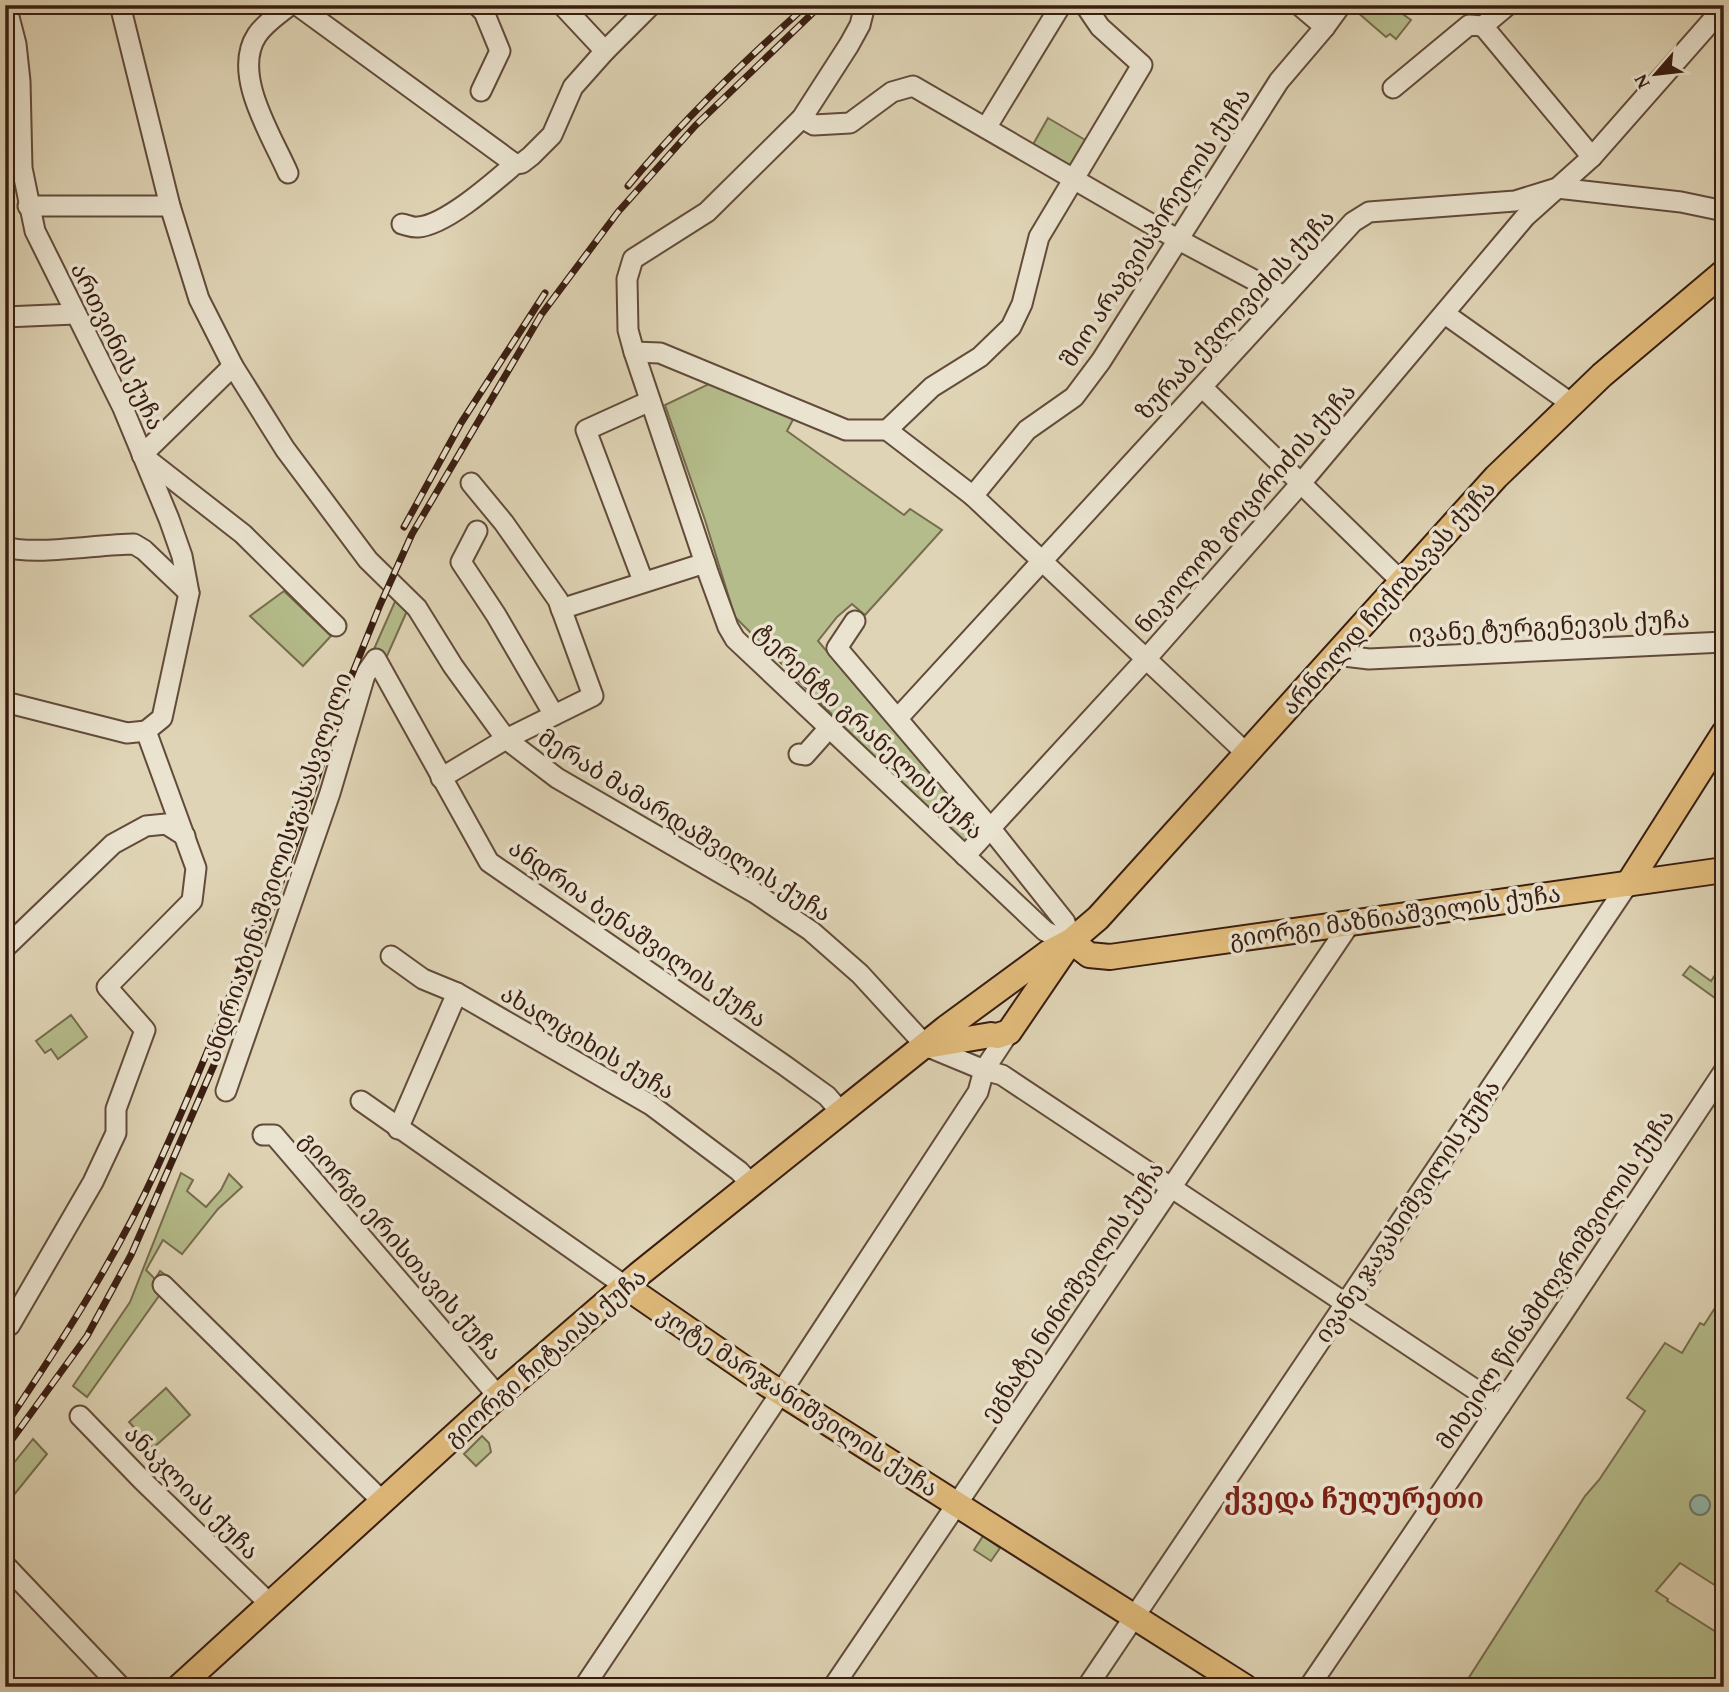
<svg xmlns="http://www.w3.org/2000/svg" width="1729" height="1692" viewBox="0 0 1729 1692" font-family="'Gentium Book Plus','Noto Serif Georgian',serif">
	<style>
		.green { fill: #b5bc8b; stroke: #776c4e; stroke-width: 2 }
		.water { fill: #93b8ae; stroke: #6f7a6f; stroke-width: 2 }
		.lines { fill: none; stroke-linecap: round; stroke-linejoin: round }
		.minor-casing { stroke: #624b3a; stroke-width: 23 }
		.major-casing { stroke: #391d11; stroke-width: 28 }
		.minor { stroke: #eae3cf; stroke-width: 19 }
		.major { stroke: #e0ba7a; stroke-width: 24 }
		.rail-casing { stroke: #391d11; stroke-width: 7 }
		.rail { stroke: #eae3cf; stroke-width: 4.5; stroke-dasharray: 13; stroke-linecap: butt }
		.labels { text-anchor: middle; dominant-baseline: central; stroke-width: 7; stroke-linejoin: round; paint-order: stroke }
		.street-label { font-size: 24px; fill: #391d11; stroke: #eae3cf }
		.quarter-label { font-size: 28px; font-weight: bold; fill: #7a1f14; stroke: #eae3cf }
	</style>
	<rect width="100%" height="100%" fill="#dfd4b5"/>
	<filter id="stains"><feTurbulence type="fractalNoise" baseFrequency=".00286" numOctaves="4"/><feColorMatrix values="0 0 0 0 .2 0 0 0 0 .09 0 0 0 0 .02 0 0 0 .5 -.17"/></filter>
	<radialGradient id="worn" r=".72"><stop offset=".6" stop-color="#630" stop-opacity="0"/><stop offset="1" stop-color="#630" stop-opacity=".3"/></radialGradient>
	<g class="green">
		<polygon points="1349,5 1390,5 1411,20 1396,39 1390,34 1386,37"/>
		<polygon points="1048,118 1087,141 1070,171 1031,148"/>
		<polygon points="715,381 797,412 787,431 904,515 910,509 942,530 865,615 852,604 837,617 818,641 978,829 962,845 735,617 705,520 665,405"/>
		<polygon points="284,591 331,636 303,666 250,616"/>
		<polygon points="397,597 407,611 383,665 374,649"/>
		<polygon points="1690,966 1711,981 1719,969 1724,972 1724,994 1719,991 1715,998 1683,975"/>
		<polygon points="71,1015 87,1037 58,1059 51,1049 45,1053 36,1041"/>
		<polygon points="181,1173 193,1180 187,1191 206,1207 221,1190 229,1174 242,1187 218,1209 182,1254 163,1240 146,1270 155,1279 160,1271 171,1279 87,1397 73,1386 130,1302"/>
		<polygon points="1724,1294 1724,1591 1680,1563 1656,1591 1668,1599 1667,1601 1724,1637 1724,1687 1480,1687 1468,1679 1585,1496 1599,1480 1645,1411 1627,1398 1665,1343 1682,1353 1700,1323 1704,1325"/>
		<polygon points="166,1388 190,1415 153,1448 129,1422"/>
		<polygon points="482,1436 489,1443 491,1452 476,1466 464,1454"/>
		<polygon points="33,1439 47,1454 5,1506 5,1474"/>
		<polygon points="983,1536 1000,1548 991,1561 974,1550"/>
	</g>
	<circle class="water" cx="1700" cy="1505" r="10"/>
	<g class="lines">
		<g class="minor-casing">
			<g id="minor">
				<polyline points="6,5 16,44 20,81 22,168 35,231 123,408 169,519 182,556 189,593 162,718 146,731"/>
				<polyline points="120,5 170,206 199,299 233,366 285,449 368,560 417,608 453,666 506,739 557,778 755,893 811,931 860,974 926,1046 984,1070 1002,1075 1500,1406"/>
				<polyline points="297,5 515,164"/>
				<polyline points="477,5 484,12 500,51 481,91"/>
				<polyline points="562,5 605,51"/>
				<polyline points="1299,5 1325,27"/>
				<polyline points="1483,26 1592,157"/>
				<polyline points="1483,26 1508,5"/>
				<polyline points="1393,88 1469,25 1483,26"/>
				<polyline points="802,118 814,125 850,123 892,92 913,86 1177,239 1284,296"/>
				<polyline points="986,128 1061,5"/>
				<path d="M288,173C272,136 231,74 257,35C265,23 279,14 290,5"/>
				<polyline points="28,206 170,206"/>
				<path d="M402,224C407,225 414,228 418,227C446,225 494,182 515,164L522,163L531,156L552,135L573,87L605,51L651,5"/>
				<polyline points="1445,314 1572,404"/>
				<polyline points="5,317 75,314"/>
				<polyline points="634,352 660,353 846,430 887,430"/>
				<polyline points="1202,387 1402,582"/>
				<polyline points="887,430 932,387 980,357 1011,327 1022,304 1039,237 1142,65 1100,27 1085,5"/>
				<polyline points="887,430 973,496 1246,753"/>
				<polyline points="142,455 233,366"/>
				<polyline points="143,456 243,534 336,626"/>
				<polyline points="973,496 1027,430 1074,397 1101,361 1279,81 1325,27 1341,5"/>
				<polyline points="477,531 461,562 496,615 554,715"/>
				<path d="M5,547C36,556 99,544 134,544L144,550L189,593"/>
				<polyline points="643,581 586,430 650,401"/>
				<polyline points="561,609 705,563"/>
				<polyline points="855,621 837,648 991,829 1065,922 1071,941 1063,940 1045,931 735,639 728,627 709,575 634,352 628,330 627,279 633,259 707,212 802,118 849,45 860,25 865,5"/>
				<polyline points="1336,655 1369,659 1724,642"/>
				<polyline points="5,702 127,733 146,731"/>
				<polyline points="898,718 1353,222 1369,212 1515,201 1557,188 1681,202 1724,211"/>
				<polyline points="799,754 805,755 829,728"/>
				<polyline points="441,778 506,739 593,696 558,600 504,523 471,483"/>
				<polyline points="965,856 1146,659 1302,482 1525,217 1592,157 1724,7"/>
				<polyline points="5,948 113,844 146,826 166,824 185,836"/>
				<polyline points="391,956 423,979 457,993 651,1105 739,1171 751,1184"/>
				<polyline points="226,1091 330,793 365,675 376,659 489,862 784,1065 827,1096 840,1111"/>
				<polyline points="361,1101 625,1286"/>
				<polyline points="398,1129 457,993"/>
				<polyline points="263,1135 274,1135 498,1396"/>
				<polyline points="163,1285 382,1501"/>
				<polyline points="5,1321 10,1325 93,1182 116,1133 116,1109 145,1030 107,987 192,901 196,868 146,731"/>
				<polyline points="80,1416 142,1480 269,1603"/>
				<polyline points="5,1565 121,1687"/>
				<polyline points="584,1687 778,1397 978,1092 984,1070 1009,1032"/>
				<polyline points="833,1687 1351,922"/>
				<polyline points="1087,1687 1628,884"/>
				<polyline points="1309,1687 1561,1316 1724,1071"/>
			</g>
		</g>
		<g class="major-casing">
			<g id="major">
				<polyline points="1628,884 1724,733"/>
				<polyline points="1071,941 1089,955 1110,957 1724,870"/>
				<polyline points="926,1046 991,1035 997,1036 1009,1032 1069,944"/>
				<polyline points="625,1286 767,1384 1245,1687"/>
				<polyline points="179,1687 498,1396 638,1275 946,1028 1048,953 1071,941 1098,918 1496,477 1602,375 1724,272"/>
			</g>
		</g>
		<use href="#minor" class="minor"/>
		<use href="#major" class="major"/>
		<g class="rail-casing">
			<g id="rail">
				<path d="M628,186C682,121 744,61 807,5"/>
				<polyline points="404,527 461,423 545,293"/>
				<path d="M5,1426C60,1344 115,1260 156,1170C185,1106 213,1040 238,974C267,896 291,817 320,739"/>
				<polyline points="5,1449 87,1336 131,1255 217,1058 300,830 347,687 380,605 412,534 541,315 618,212 695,126 821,5"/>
			</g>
		</g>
		<use href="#rail" class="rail"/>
	</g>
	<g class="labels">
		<g class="street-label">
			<text transform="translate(1155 227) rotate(-57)">შიო არაგვისპირელის ქუჩა</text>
			<text transform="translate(1235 314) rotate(-47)">ზურაბ ქვლივიძის ქუჩა</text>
			<text transform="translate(118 346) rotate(64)">ართვინის ქუჩა</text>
			<text transform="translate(1245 508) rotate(-49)">ნიკოლოზ გოცირიძის ქუჩა</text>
			<text transform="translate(1388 597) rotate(-48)">არნოლდ ჩიქობავას ქუჩა</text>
			<text transform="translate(1549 626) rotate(-3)">ივანე ტურგენევის ქუჩა</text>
			<text transform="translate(869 731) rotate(43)">ტერენტი გრანელის ქუჩა</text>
			<text transform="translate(685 825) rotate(32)">მერაბ მამარდაშვილის ქუჩა</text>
			<text transform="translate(277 867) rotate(-71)">ანდრია ბენაშვილის გასასვლელი</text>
			<text transform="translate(1395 916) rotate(-8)">გიორგი მაზნიაშვილის ქუჩა</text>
			<text transform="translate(638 933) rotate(35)">ანდრია ბენაშვილის ქუჩა</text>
			<text transform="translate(588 1042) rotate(31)">ახალციხის ქუჩა</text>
			<text transform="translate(1407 1211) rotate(-56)">ივანე ჯავახიშვილის ქუჩა</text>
			<text transform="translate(401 1246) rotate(49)">გიორგი ერისთავის ქუჩა</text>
			<text transform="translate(1555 1279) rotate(-56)">მიხეილ წინამძღვრიშვილის ქუჩა</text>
			<text transform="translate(1072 1291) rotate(-56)">ეგნატე ნინოშვილის ქუჩა</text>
			<text transform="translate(545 1357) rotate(-41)">გიორგი ჩიტაიას ქუჩა</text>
			<text transform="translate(798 1401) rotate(33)">კოტე მარჯანიშვილის ქუჩა</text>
			<text transform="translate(192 1492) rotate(45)">ანაკლიას ქუჩა</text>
		</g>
		<g class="quarter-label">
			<text x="1354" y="1497">ქვედა ჩუღურეთი</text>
		</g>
	</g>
	<rect width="1729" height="1692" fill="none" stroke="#dfd4b5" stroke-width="28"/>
	<rect x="7" y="7" width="1715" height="1678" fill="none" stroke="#391d11" stroke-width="3.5"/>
	<rect x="14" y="14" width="1701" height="1664" fill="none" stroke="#391d11" stroke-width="2"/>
	<g transform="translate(1656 74) rotate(242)" stroke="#eae3cf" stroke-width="5" paint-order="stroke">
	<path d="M0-5L12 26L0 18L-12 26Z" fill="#391d11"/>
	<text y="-10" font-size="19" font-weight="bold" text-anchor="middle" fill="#391d11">N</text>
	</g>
	<rect width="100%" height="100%" filter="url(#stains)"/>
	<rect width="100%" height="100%" fill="url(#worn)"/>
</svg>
